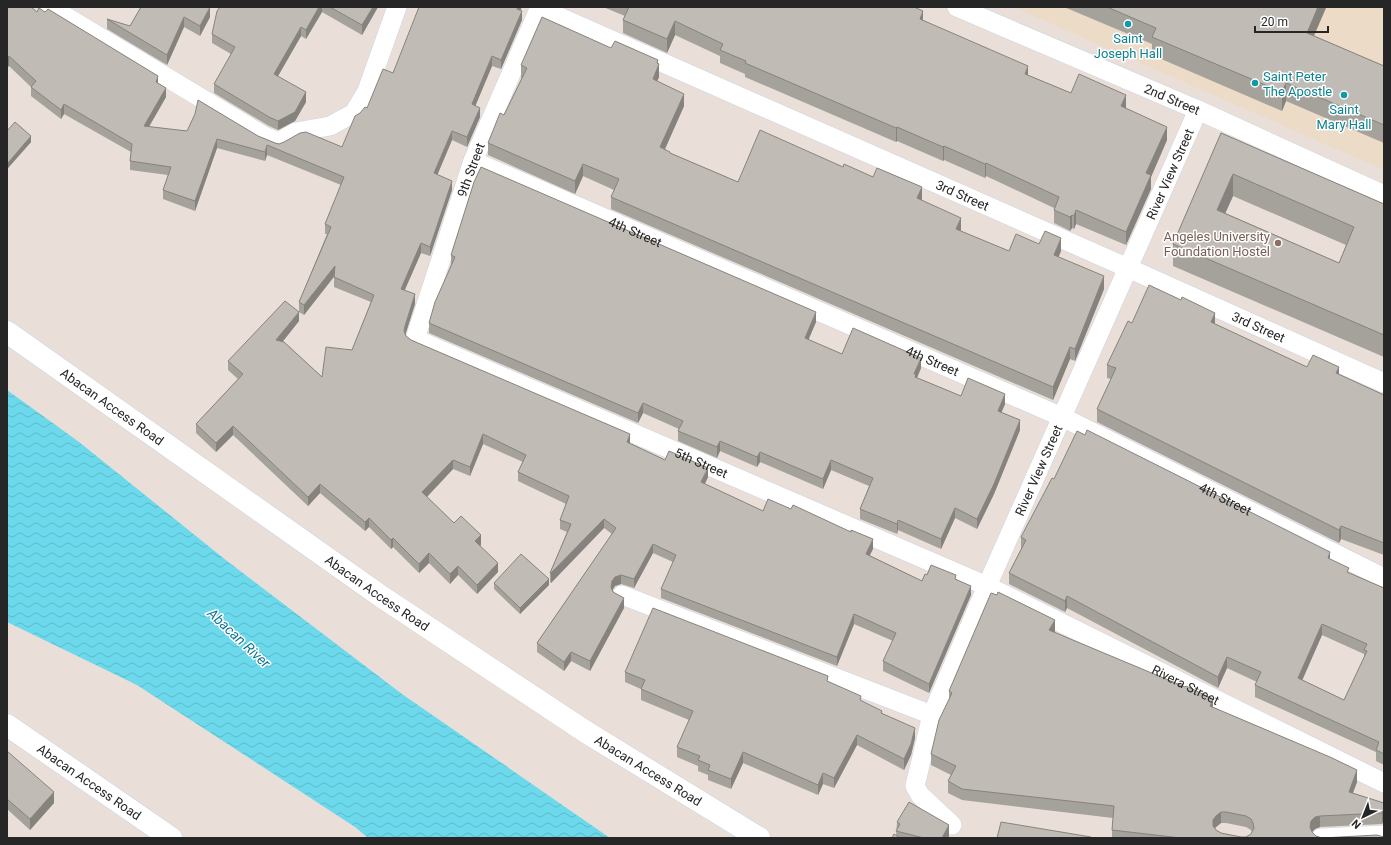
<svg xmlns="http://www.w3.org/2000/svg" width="1391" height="845" viewBox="0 0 1391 845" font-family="Roboto,sans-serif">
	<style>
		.education { fill: #ebdbc7 }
		.water { fill: url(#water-waves) }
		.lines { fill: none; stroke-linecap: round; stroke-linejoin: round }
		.minor-casing { stroke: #cdd3e0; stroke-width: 20 }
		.tertiary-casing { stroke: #cdd3e0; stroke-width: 23 }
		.minor { stroke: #fff; stroke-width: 19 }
		.tertiary { stroke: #fff; stroke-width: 22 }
		.wall { fill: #a5a19b; fill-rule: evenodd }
		.shaded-wall { fill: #86837e }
		.building { fill: #c0bbb4; stroke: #86837e; fill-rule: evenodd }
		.culture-dot { fill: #0f9aa8; stroke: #fff; stroke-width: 1.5 }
		.education-dot { fill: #8d6e63; stroke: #fff; stroke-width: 1.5 }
		.labels { text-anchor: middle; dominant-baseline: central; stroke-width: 3; stroke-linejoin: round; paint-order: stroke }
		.culture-label { font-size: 13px; fill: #0d838f; stroke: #fff }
		.street-label { font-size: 13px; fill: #262626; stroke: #fff }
		.education-label { font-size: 13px; fill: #785e54; stroke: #fff; text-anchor: end }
		.water-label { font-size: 14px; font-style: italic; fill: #107591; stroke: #fff }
	</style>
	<defs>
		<pattern id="water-waves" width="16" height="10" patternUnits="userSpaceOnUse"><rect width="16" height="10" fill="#6bd9eb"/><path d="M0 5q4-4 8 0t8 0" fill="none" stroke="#5dbac9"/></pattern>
	</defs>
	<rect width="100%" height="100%" fill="#e9dfd8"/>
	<polygon class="education" points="1013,7 1384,7 1384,170"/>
	<polygon class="water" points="7,390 79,442 227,561 402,694 610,838 368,838 355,827 137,685 7,622"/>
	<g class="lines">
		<g class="minor-casing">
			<g id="minor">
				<polyline points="50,7 264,136 279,142 296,132 330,126 354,113 367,91 397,7"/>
				<path id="s1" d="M540,7L473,161L415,339L987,586L1384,783"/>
				<path id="s2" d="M957,7L1198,110L1384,195"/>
				<path id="s3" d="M539,8L1128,268L1384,383"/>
				<path id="s4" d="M473,161L1062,417L1384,578"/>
				<polyline points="622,595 932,715"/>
				<path id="s5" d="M952,825L920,795L915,786L932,715L987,586L1198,110"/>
				<polyline points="1321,838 1384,835"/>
			</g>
		</g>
		<g class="tertiary-casing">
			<g id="tertiary">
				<path id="s6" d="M7,332L382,597L586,732L759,838"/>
				<path id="s7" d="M7,725L171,838"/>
			</g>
		</g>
		<use href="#minor" class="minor"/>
		<use href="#tertiary" class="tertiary"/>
	</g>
	<g class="wall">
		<polygon points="7,7 37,12 158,83 166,97 149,127 187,131 258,136 275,143 279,144 342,147 367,108 393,73 520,10 522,20 501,69 492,66 475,106 480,117 467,147 452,140 437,175 452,190 430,256 421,253 405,290 415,304 405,334 406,336 411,340 665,460 708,477 705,484 763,511 873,549 869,555 922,581 927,575 956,579 971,595 929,693 883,671 883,661 893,641 854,624 837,666 661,598 661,589 673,562 653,553 634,588 621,584 615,586 612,590 624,608 590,671 571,661 564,671 537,652 537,643 612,534 604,528 551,583 550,582 550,573 567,532 560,529 560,520 566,504 518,481 518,472 523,462 483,444 470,476 453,469 427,497 454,523 481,545 480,545 498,572 477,594 458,575 450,584 429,563 419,573 393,547 391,549 369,527 365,531 320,493 308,506 233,435 216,452 196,433 196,424 238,379 228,370 228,361 299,321 283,341 322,377 352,350 371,302 334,287 334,277 304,315 299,312 299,302 327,234 325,234 325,224 341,185 267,155 265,161 217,148 195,211 163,199 163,190 168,175 130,170 130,161 131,152 64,114 61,119 31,96 31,87 9,66"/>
		<polygon points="141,7 210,17 200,36 184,27 167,65 107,29 107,19 130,26"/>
		<polygon points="220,7 378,7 362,35 322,12 306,39 301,36 278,76 306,102 295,121 278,130 269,126 214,93 214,84 231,54 212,43 212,34"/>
		<polygon points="603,7 914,7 923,20 1028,75 1071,93 1126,109 1167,140 1151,177 1151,189 1126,245 1076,224 1074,229 1072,228 1070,231 1054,223 1054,208 986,176 985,178 944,160 943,161 897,141 896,142 745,77 745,74 720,63 720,56 675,35 667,53 623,33 623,20 625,16"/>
		<polygon points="1064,7 1326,7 1314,36 1384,66 1384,143 1286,101 1282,111 1152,55 1152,44"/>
		<polygon points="611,48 658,64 659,77 657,81 684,106 665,149 670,153 738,182 843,167 922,199 922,200 961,230 960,231 1009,251 1039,244 1061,251 1058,257 1104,289 1075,361 1070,359 1053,400 611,209 611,197 614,190 583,176 575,194 488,155 488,143 504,115 522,78 521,78 521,65"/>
		<polygon points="7,131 31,142 8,168 7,167"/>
		<path d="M1221,133L1384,204V357L1173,266V244ZM1233,196L1346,245L1339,263L1225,213Z"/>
		<polygon points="451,255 816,322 808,340 842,354 921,368 917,378 961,396 1005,404 1001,412 1020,430 994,494 977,529 955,518 941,549 898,530 897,534 860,519 860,509 869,486 831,470 823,489 760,462 757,467 720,451 717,458 678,441 678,431 679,429 643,413 638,423 429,333 429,323 451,265"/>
		<polygon points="1181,300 1215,324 1307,367 1339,375 1384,395 1384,555 1341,539 1339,543 1097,422 1097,409 1111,379 1107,378 1107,365 1132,323"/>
		<path d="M1021,537L1330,560L1349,573L1384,588V765L1376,761V752L1255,697V685L1257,682L1227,668L1218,688L1067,608L1065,612L1009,584V573L1021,549ZM1322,635L1364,654V658L1344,700L1302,680Z"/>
		<polygon points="494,583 549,585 520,614 494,589"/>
		<path d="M1054,632L1213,707L1357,782L1353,793L1384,803V819L1382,824L1320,827L1315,829L1312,832L1316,836L1322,838H1384H1112V830L1113,818L962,800L948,793V781L951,775L931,765V754L949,699V691ZM1221,823H1226L1246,827L1251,830L1252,832L1251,834L1246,837H1241L1221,833L1216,830L1215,828L1216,827Z"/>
		<polygon points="625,672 828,682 882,713 915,738 911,755 904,770 857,745 834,788 823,784 818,795 743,763 731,789 708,780 708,775 698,771 698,766 677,757 677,747 689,720 641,700 641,689 625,682"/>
		<polygon points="7,751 54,803 30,830 7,809"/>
		<polygon points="897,822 949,836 948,838 892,838 896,836"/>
	</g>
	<g class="shaded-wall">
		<polygon points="210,7 210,17 200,36 200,26"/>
		<polygon points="319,7 322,7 322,12 306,39 306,30"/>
		<polygon points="373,7 378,7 362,35 362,25"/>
		<polygon points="518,7 522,7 517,18 517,9"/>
		<polygon points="1318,7 1326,7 1326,8 1307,51 1307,33"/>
		<polygon points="522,11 522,20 501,69 501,60"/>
		<polygon points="923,11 923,25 920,19"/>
		<polygon points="184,17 184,27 167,65 167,55"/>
		<polygon points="675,21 675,35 667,53 667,39"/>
		<polygon points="301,27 301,36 274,83 274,74"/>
		<polygon points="9,56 9,66 7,68 7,59"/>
		<polygon points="492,56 492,66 472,114 472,104"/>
		<polygon points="658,60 658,66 659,64 659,77 653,91 653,79"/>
		<polygon points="1028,66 1028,79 1025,74"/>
		<polygon points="158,76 158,85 156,82"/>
		<polygon points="1286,83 1286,101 1282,111 1282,92"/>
		<polygon points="166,88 166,97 144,135 144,126"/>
		<polygon points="306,92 306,102 295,121 278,130 278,121"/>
		<polygon points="684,94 684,106 660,160 660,147"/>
		<polygon points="1126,95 1126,108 1121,120 1121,106"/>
		<polygon points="64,104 64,114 61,119 61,110"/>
		<polygon points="480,108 480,117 467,147 467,137"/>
		<polygon points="897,127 897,141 896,142 896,128"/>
		<polygon points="1167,127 1167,140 1151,177 1151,189 1126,245 1126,232 1146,173"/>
		<polygon points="452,131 452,140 434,183 434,173"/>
		<polygon points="31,136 31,142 8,168 8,163"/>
		<polygon points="217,139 217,148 195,211 195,201"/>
		<polygon points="267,145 267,155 265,161 265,152"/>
		<polygon points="944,146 944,160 943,161 943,147"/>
		<polygon points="986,163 986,176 985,178 985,164"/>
		<polygon points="583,164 583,176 575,194 575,181"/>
		<polygon points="1233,174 1233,196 1217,232 1217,210"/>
		<polygon points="452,181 452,190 430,256 430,247"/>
		<polygon points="922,187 922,199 917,210 917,198"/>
		<polygon points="1076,210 1076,224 1074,229 1074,216"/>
		<polygon points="1072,215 1072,228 1070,231 1070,217"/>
		<polygon points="961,218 961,230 956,242 956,229"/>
		<polygon points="1061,238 1061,251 1054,268 1054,255"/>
		<polygon points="421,243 421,253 401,298 401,289"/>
		<polygon points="335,266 335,275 304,315 304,305"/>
		<polygon points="1104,276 1104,289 1075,361 1075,349"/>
		<polygon points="415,294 415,304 405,336 404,341 405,326"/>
		<polygon points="299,312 299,321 276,350 276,340"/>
		<polygon points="816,312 816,322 805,348 805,338"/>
		<polygon points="1215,313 1215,325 1211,322"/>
		<polygon points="1070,347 1070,359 1053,400 1053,387"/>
		<polygon points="921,358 921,368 916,380 914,374"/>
		<polygon points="1339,367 1339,380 1336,373"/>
		<polygon points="1005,394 1005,404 998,421 998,411"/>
		<polygon points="643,403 643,413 638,423 638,413"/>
		<polygon points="1020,420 1020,430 994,494 977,529 977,519"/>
		<polygon points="233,426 233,435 216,452 216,443"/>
		<polygon points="483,434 483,444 470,476 470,467"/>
		<polygon points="630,434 630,444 627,442"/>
		<polygon points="720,441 720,451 717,458 717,447"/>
		<polygon points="760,452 760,462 757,467 757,457"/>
		<polygon points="453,460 453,469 422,502 422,492"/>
		<polygon points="831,460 831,470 823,489 823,479"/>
		<polygon points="708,468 708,477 701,491 701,482"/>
		<polygon points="320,484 320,493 308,506 308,497"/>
		<polygon points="955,508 955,518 941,549 941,539"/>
		<polygon points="369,518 369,527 365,531 365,522"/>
		<polygon points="604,519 604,528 551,583 551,573"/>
		<polygon points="898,520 898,530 897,534 897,524"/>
		<polygon points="1341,526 1341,539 1339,543 1339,530"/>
		<polygon points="481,535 481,545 475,550 475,541"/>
		<polygon points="393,538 393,547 391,549 391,540"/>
		<polygon points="873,539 873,549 866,563 866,554"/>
		<polygon points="653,544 653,553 634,588 634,579"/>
		<polygon points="1330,552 1330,563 1328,558"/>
		<polygon points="429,553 429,563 419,573 419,564"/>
		<polygon points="498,563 498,572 477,594 477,585"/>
		<polygon points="458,566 458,575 450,584 450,574"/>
		<polygon points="621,575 621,584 615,586 612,591 611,587 612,581 615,577"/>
		<polygon points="549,579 549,585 520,614 520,608"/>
		<polygon points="971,586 971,595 929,693 929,684"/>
		<polygon points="1067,596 1067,608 1065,612 1065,601"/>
		<polygon points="624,598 624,608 590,671 590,661"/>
		<polygon points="854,614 854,624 837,666 837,657"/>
		<polygon points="1055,620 1055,632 1049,641 1049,630"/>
		<polygon points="1322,624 1322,635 1298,690 1298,678"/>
		<polygon points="571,652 571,661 564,671 564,662"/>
		<polygon points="1227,657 1227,668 1218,688 1218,677"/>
		<polygon points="1213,699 1213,711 1210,706"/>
		<polygon points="915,728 915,738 911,755 904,770 904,759"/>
		<polygon points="857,735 857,745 834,788 834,778"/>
		<polygon points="743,752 743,763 731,789 731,779"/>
		<polygon points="1357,770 1357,782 1349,803 1349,792"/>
		<polygon points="823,773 823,784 818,795 818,785"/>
		<polygon points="54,792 54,803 30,830 30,819"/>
		<polygon points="1384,807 1384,819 1382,824 1382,813"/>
		<polygon points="1221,812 1221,823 1216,827 1213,831 1213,820 1216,816"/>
		<polygon points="1320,816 1320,827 1315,829 1311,833 1310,827 1311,821 1315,817"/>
		<polygon points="949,825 949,836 948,838 942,838"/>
	</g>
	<g class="building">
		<polygon points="7,7 31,7 37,12 39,8 45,12 48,9 158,76 156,82 166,88 144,126 187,131 195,114 198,100 258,136 275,143 279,144 284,142 300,133 306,132 342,147 355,116 360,113 365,107 367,108 383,69 393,73 419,7 518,7 517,9 522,11 501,60 492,56 472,104 480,108 467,137 452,131 434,173 452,181 430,247 421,243 401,289 415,294 405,326 404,331 406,336 411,340 630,434 627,442 665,460 669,451 708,468 701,482 763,511 768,499 791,509 793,505 851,532 851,530 873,539 866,554 922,581 925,574 927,575 931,565 956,575 955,579 971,586 929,684 883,661 896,633 854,614 837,657 661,589 676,555 653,544 634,579 621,575 615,577 612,581 611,587 613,592 624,598 590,661 571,652 564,662 537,643 616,528 604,519 551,573 550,573 571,524 560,520 569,496 518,472 526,455 483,434 470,467 453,460 422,492 454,523 461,516 481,535 475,541 498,563 477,585 458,566 450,574 429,553 419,564 393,538 391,540 369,518 365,522 320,484 308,497 233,426 216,443 196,424 243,374 228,361 285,301 299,312 276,340 284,342 322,377 326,347 352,350 374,295 334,277 335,266 304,305 299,302 331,227 325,224 344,177 267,145 265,152 217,139 195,201 163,190 171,167 130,161 132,144 64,104 61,110 31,87 36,81 9,56 7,59"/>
		<polygon points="141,7 210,7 200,26 184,17 167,55 107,19 130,26"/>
		<polygon points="220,7 319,7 306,30 301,27 274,74 306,92 295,112 278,121 269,117 214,84 235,47 212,34 217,11"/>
		<polygon points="330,7 373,7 362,25"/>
		<polygon points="629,7 914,7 923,11 920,19 1028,66 1025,74 1071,93 1079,74 1126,95 1121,106 1167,127 1146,173 1151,175 1126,232 1076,210 1074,216 1072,215 1070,217 1054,210 1059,197 986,163 985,164 944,146 943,147 897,127 896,128 745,63 746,61 720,50 723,44 675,21 667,39 623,20"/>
		<polygon points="1107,7 1318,7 1307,33 1384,66 1384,125 1286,83 1282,92 1152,37 1156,28"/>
		<polygon points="542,17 611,48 615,41 658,60 657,63 659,64 653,79 684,94 660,147 670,152 670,153 738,182 760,130 843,167 844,164 873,177 877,168 922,187 917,198 961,218 956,229 1009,251 1016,234 1039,244 1045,231 1061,238 1054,255 1104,276 1075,349 1070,347 1053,387 611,197 619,179 583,164 575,181 488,143 500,113 504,115 527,68 521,65"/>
		<polygon points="15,122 31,136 8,163 7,161 7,131"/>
		<path d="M1221,133L1384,204V335L1173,244ZM1233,174L1354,227L1339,263L1217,210Z"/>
		<polygon points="481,167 816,312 805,338 842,354 853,328 921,358 914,374 916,374 915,377 961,396 968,378 1005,394 998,411 1020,420 994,484 977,519 955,508 941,539 898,520 897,524 860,509 873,478 831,460 823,479 760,452 757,457 720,441 717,447 678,431 683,421 643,403 638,413 429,323 435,302 455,257 451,255 474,182"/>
		<polygon points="1149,285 1181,300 1182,297 1215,313 1211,322 1307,367 1313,355 1339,367 1336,373 1384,395 1384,543 1341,526 1339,530 1097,409 1116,368 1107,365 1128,321 1132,323"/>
		<path d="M1087,430L1330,552L1328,558L1349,568L1347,572L1384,588V754L1376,750L1379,742L1255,685L1261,672L1227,657L1218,677L1067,596L1065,601L1009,573L1026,540L1021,537L1052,478L1054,479L1077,431L1085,435ZM1322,624L1367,644L1364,650L1367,651L1344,700L1298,678Z"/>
		<polygon points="521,554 549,579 520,608 494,583"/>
		<path d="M998,592L1055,620L1049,630L1185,687L1186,686L1213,699L1210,706L1330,757L1357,770L1349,792L1384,803V807L1382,813L1320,816L1315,817L1311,821L1310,827L1312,832L1316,836L1322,838L1377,835L1384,837V838H1181L1112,830L1114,806L962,789L948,781L956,766L931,754L939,720L952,693L949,691L991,593L997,595ZM1221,812H1226L1246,816L1251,819L1253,823L1254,828L1251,834L1246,837H1241L1221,833L1216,830L1213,826V820L1216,816Z"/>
		<polygon points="653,608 828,676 827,681 861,696 860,700 882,711 881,713 915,728 911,744 904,759 857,735 834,778 823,773 818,785 743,752 731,779 708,770 710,765 698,760 700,756 677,747 693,711 641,689 645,680 625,672"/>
		<polygon points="7,751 54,792 30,819 7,799"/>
		<polygon points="909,802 949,825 942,838 924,838 896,831 900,824 897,822"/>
		<polygon points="1001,822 1091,837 1090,838 997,838"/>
		<polygon points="894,834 900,838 892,838"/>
	</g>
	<g class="culture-dot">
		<circle cx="1128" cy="24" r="4"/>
		<circle cx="1255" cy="83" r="4"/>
		<circle cx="1344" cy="95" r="4"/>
	</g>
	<circle class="education-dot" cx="1278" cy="243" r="4"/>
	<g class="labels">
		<g class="culture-label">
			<text x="1128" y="38">Saint<tspan x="1128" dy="15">Joseph Hall</tspan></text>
			<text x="1263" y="76" text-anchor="start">Saint Peter<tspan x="1263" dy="15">The Apostle</tspan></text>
			<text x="1344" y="109">Saint<tspan x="1344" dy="15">Mary Hall</tspan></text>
		</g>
		<g class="street-label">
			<text stroke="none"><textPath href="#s2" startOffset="234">2nd Street</textPath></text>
			<text transform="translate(471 170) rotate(-70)">9th Street</text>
			<text stroke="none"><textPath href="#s5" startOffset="718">River View Street</textPath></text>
			<text stroke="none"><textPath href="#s3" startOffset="463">3rd Street</textPath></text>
			<text stroke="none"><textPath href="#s4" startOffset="177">4th Street</textPath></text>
			<text stroke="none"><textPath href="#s3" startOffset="787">3rd Street</textPath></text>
			<text stroke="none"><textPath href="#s4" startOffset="501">4th Street</textPath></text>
			<text stroke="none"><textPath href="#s6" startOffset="129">Abacan Access Road</textPath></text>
			<text stroke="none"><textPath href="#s1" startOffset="667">5th Street</textPath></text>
			<text stroke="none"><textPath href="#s5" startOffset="394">River View Street</textPath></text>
			<text stroke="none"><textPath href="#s4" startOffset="825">4th Street</textPath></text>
			<text stroke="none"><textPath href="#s6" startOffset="453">Abacan Access Road</textPath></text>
			<text stroke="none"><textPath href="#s1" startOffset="1200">Rivera Street</textPath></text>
			<text stroke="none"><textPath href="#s6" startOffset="777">Abacan Access Road</textPath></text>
			<text stroke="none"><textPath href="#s7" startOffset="100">Abacan Access Road</textPath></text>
		</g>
		<g class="education-label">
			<text x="1270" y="236">Angeles University<tspan x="1270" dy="15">Foundation Hostel</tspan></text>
		</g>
		<g class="water-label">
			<text transform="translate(239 638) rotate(43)">Abacan River</text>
		</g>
	</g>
	<rect width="1391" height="845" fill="none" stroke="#262626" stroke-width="16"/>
	<g transform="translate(1363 817) rotate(223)" stroke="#ffffff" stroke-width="3" paint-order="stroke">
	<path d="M0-3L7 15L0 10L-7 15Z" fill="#262626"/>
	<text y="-6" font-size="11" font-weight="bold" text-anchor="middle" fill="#262626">N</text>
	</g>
	<path d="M1255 26v6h73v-6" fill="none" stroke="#262626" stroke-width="2"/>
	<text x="1261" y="26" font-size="12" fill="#262626" stroke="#ffffff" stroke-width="3" paint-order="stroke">20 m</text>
</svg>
